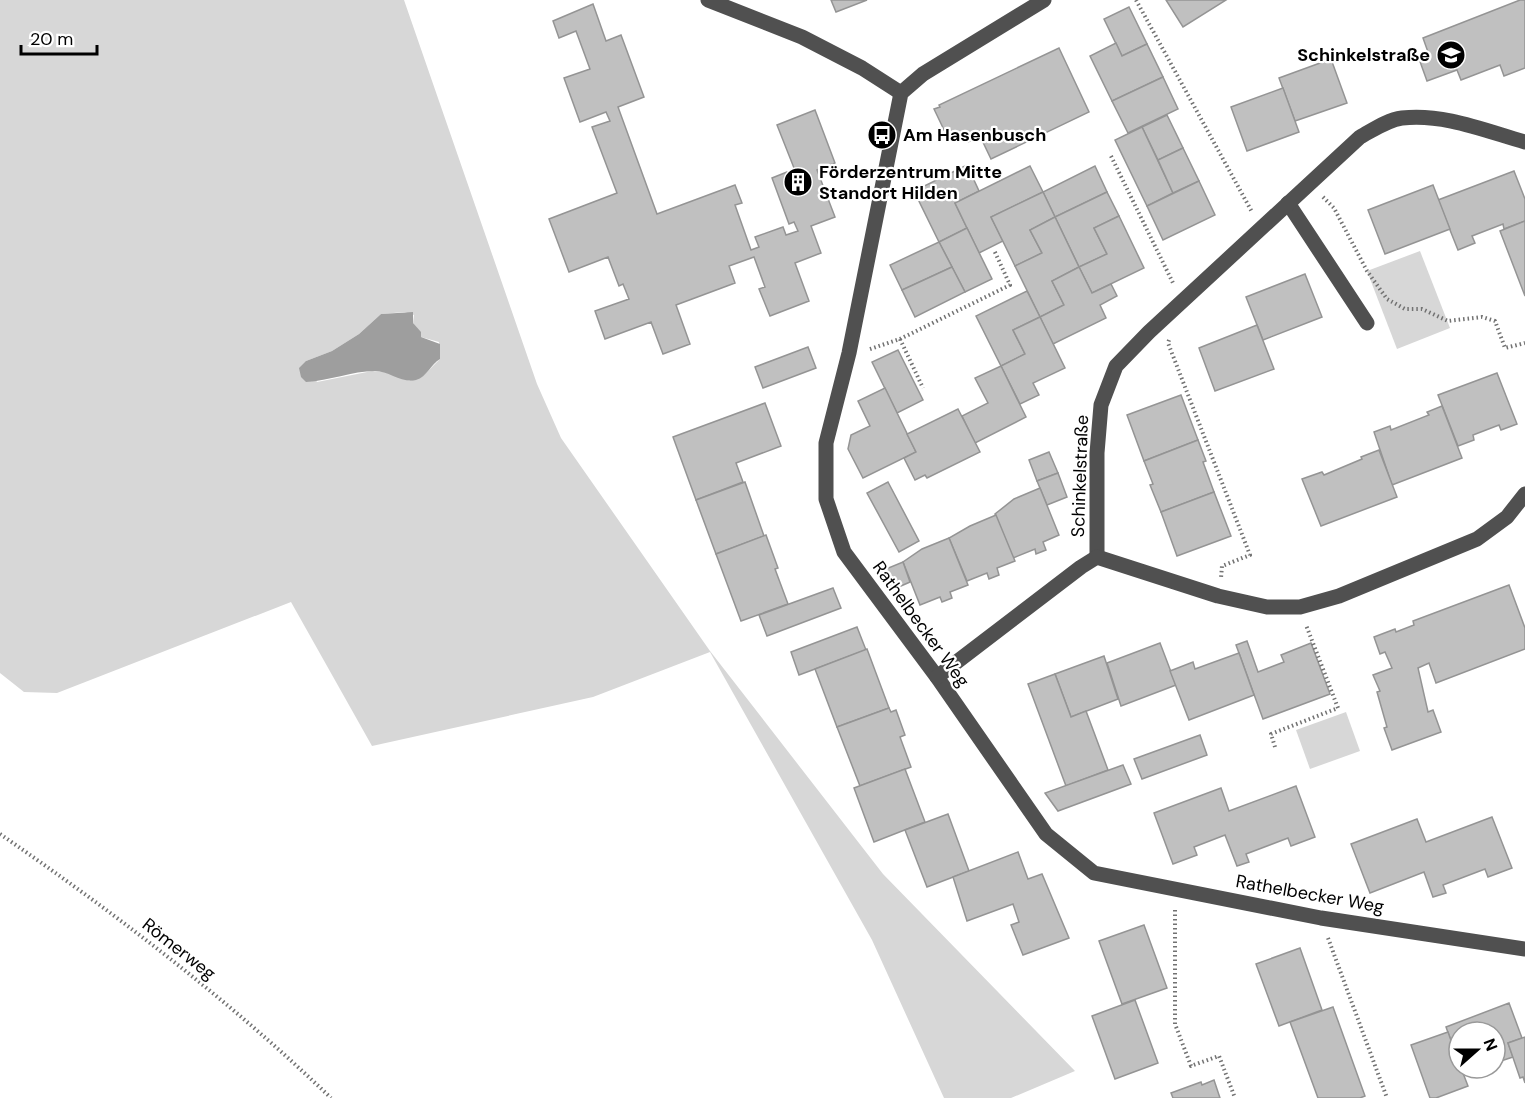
<svg xmlns="http://www.w3.org/2000/svg" width="1525" height="1098" viewBox="0 0 1525 1098" font-family="'DM Sans',sans-serif">
	<style>
		.green { fill: #d7d7d7; fill-rule: evenodd }
		.water { fill: #9e9e9e }
		.building { fill: #c0c0c0; stroke: #949494; stroke-width: 1.5 }
		.lines { fill: none; stroke-linecap: round; stroke-linejoin: round }
		.path { stroke: #727272; stroke-width: 4; stroke-dasharray: 1.5 3; stroke-linecap: butt }
		.minor { stroke: #505050; stroke-width: 15 }
		.labels { text-anchor: middle; dominant-baseline: central; stroke-width: 4.5; stroke-linejoin: round; paint-order: stroke }
		.poi-label { font-size: 18px; font-weight: bold; fill: #000; stroke: #fff; text-anchor: start }
		.street-label { font-size: 18px; fill: #000; stroke: #fff }
	</style>
	<rect width="100%" height="100%" fill="#fff"/>
	<g class="green">
		<path d="M0,0H404L537,384L561,438L710,651L883,874L1075,1071L1011,1098H944L872,940L710,652L593,697L372,746L291,602L57,693L24,692L0,673ZM405,312L414,315L413,323L421,337L439,342L440,359L423,376L410,381L385,372L372,371L317,382L306,361L332,351L359,334L381,314Z"/>
		<polygon points="1420,251 1450,328 1397,349 1367,271"/>
		<polygon points="1346,712 1360,751 1310,769 1296,730"/>
	</g>
	<path class="water" d="M413,312V323L421,332V337L440,344V359C431,364 427,377 416,380C403,384 389,371 375,371C352,371 329,381 306,382L301,377L299,368L306,361L332,351L359,334L381,314Z"/>
	<g class="building">
		<polygon points="831,0 867,0 836,12"/>
		<polygon points="1166,0 1226,0 1183,27"/>
		<polygon points="1520,0 1525,0 1525,68 1504,76 1500,65 1461,80 1457,70 1427,81 1418,56 1428,52 1423,38"/>
		<polygon points="593,4 606,41 621,35 644,97 618,107 657,214 735,185 742,203 735,205 751,250 759,247 755,237 783,227 786,235 798,231 794,222 789,224 772,178 787,172 789,176 796,173 777,125 815,110 835,163 817,170 835,217 811,226 821,253 795,263 809,301 770,316 759,289 765,287 754,257 729,266 735,283 676,305 690,344 663,354 651,322 605,339 595,311 629,299 623,284 619,286 608,257 569,272 549,219 617,193 592,127 610,121 606,112 580,122 564,78 590,69 576,31 559,38 553,21"/>
		<polygon points="1129,7 1147,44 1122,56 1104,19"/>
		<polygon points="1116,43 1122,56 1147,44 1163,77 1112,101 1090,56"/>
		<polygon points="1059,48 1089,112 991,159 980,136 968,142 966,137 957,142 950,129 945,132 934,109 940,107 939,105"/>
		<polygon points="1331,59 1347,103 1295,121 1279,78"/>
		<polygon points="1163,77 1178,109 1128,133 1112,101"/>
		<polygon points="1283,88 1299,132 1247,151 1231,107"/>
		<polygon points="1167,115 1183,148 1158,160 1142,127"/>
		<polygon points="1142,127 1173,193 1147,206 1115,140"/>
		<polygon points="1183,148 1199,181 1173,193 1158,160"/>
		<polygon points="967,165 979,191 955,203 967,228 939,242 914,191"/>
		<polygon points="1030,166 1043,192 991,217 1003,241 979,253 955,203"/>
		<polygon points="1095,166 1107,192 1055,217 1043,192"/>
		<polygon points="1514,171 1525,199 1525,221 1504,229 1503,224 1472,236 1475,243 1458,250 1438,200"/>
		<polygon points="1199,181 1215,215 1163,240 1147,206"/>
		<polygon points="1433,185 1450,229 1385,254 1368,210"/>
		<polygon points="1043,192 1055,217 1030,230 1042,253 1015,266 991,217"/>
		<polygon points="1107,192 1119,216 1094,228 1107,254 1079,267 1055,217"/>
		<polygon points="1119,216 1144,268 1092,293 1079,267 1107,254 1094,228"/>
		<polygon points="1055,217 1079,267 1052,281 1064,305 1040,317 1015,266 1042,253 1030,230"/>
		<polygon points="1525,221 1525,296 1500,231"/>
		<polygon points="967,228 992,279 965,292 939,242"/>
		<polygon points="939,242 952,267 902,290 890,265"/>
		<polygon points="952,267 965,292 915,317 902,290"/>
		<polygon points="1079,267 1092,293 1111,284 1117,296 1100,305 1106,318 1053,344 1040,317 1064,305 1052,281"/>
		<polygon points="1305,274 1322,317 1263,340 1246,297"/>
		<polygon points="1027,291 1040,317 1013,330 1025,354 1001,366 976,316"/>
		<polygon points="1040,317 1065,368 1033,383 1039,395 1020,404 1001,366 1025,354 1013,330"/>
		<polygon points="1257,325 1274,369 1215,391 1199,348"/>
		<polygon points="808,347 816,368 763,388 755,367"/>
		<polygon points="898,350 923,400 897,413 872,362"/>
		<polygon points="1001,366 1026,417 975,443 962,416 988,403 975,378"/>
		<polygon points="1497,373 1517,424 1501,430 1499,425 1473,435 1474,440 1458,446 1438,395"/>
		<polygon points="885,388 916,452 863,478 848,449 851,435 870,426 858,401"/>
		<polygon points="1181,395 1198,440 1144,461 1127,415"/>
		<polygon points="765,403 781,446 736,463 743,482 696,500 673,437"/>
		<polygon points="1442,406 1462,458 1392,485 1374,432 1390,426 1391,430 1429,415 1427,412"/>
		<polygon points="958,409 980,452 927,478 925,475 915,480 904,458 916,452 907,434"/>
		<polygon points="1198,440 1206,461 1203,462 1214,492 1161,512 1150,485 1153,484 1144,461"/>
		<polygon points="1379,450 1397,497 1321,526 1302,479 1322,472 1324,475 1362,459 1361,457"/>
		<polygon points="1049,452 1058,473 1037,481 1029,460"/>
		<polygon points="1058,473 1067,497 1047,505 1037,481"/>
		<polygon points="745,482 764,536 716,554 696,500"/>
		<polygon points="888,482 919,541 899,552 867,493"/>
		<polygon points="1040,488 1059,535 1043,542 1046,550 1036,554 1035,549 1013,558 995,514 1014,499"/>
		<polygon points="1214,492 1231,536 1177,556 1161,512"/>
		<polygon points="996,515 1015,561 997,568 999,575 989,579 987,573 967,581 949,538 970,526"/>
		<polygon points="766,535 778,568 775,569 788,604 741,621 716,554"/>
		<polygon points="949,538 968,585 950,592 952,598 942,602 940,597 920,605 903,562 922,549"/>
		<polygon points="903,562 910,582 894,589 881,571"/>
		<polygon points="1509,585 1525,628 1525,649 1436,683 1429,663 1418,668 1428,712 1433,710 1441,732 1392,750 1384,728 1387,727 1377,692 1380,691 1373,675 1392,668 1385,652 1380,654 1374,637 1395,629 1396,632 1414,625 1413,621"/>
		<polygon points="833,588 841,608 767,636 759,615"/>
		<polygon points="857,627 866,650 799,675 791,652"/>
		<polygon points="1247,641 1258,672 1284,662 1281,655 1311,643 1330,694 1263,719 1236,645"/>
		<polygon points="1160,643 1176,685 1121,706 1107,663"/>
		<polygon points="867,649 889,708 837,727 815,669"/>
		<polygon points="1239,653 1254,695 1189,720 1170,671 1193,662 1195,669"/>
		<polygon points="1104,656 1118,699 1071,717 1055,674"/>
		<polygon points="1055,674 1071,717 1086,711 1108,770 1066,786 1028,684"/>
		<polygon points="889,708 891,712 896,710 905,735 900,737 911,767 860,786 837,727"/>
		<polygon points="1200,735 1207,755 1142,779 1134,759"/>
		<polygon points="1123,765 1131,784 1058,811 1045,793"/>
		<polygon points="905,769 925,822 874,842 854,788"/>
		<polygon points="1296,786 1315,837 1291,846 1288,838 1246,854 1249,862 1237,866 1225,835 1194,847 1197,855 1173,864 1154,813 1221,788 1229,811"/>
		<polygon points="948,814 969,871 927,887 905,830"/>
		<polygon points="1492,817 1512,868 1488,877 1485,869 1443,885 1446,893 1433,897 1424,872 1370,893 1351,844 1417,819 1426,842"/>
		<polygon points="1018,852 1028,879 1042,874 1069,938 1023,955 1011,925 1019,922 1013,904 967,921 953,877"/>
		<polygon points="1144,925 1167,988 1122,1004 1099,941"/>
		<polygon points="1300,948 1322,1010 1279,1026 1256,964"/>
		<polygon points="1135,1000 1158,1063 1115,1079 1092,1016"/>
		<polygon points="1509,1003 1522,1038 1508,1043 1513,1057 1495,1063 1495,1032 1459,1032 1459,1063 1446,1027"/>
		<polygon points="1333,1007 1365,1096 1360,1098 1318,1098 1290,1022"/>
		<polygon points="1448,1032 1459,1063 1459,1068 1461,1068 1468,1086 1436,1098 1430,1098 1411,1045"/>
		<polygon points="1525,1037 1525,1083 1523,1077 1520,1078 1508,1043"/>
		<polygon points="1214,1080 1220,1098 1173,1098 1171,1093 1201,1082 1202,1085"/>
	</g>
	<g class="lines">
		<g class="path">
			<polyline points="1136,0 1252,212"/>
			<polyline points="1111,156 1173,283"/>
			<polyline points="1323,197 1334,208 1367,271 1387,299 1405,309 1422,309 1448,321 1482,317 1495,321 1505,348 1525,343"/>
			<polyline points="900,339 923,388"/>
			<polyline points="1169,340 1168,343 1250,555 1222,566 1221,578"/>
			<polyline points="870,349 900,339 1010,285 994,250"/>
			<polyline points="1275,747 1271,734 1338,708 1306,625"/>
			<path d="M0,834C116,914 229,1000 331,1098"/>
			<polyline points="1175,910 1175,1024 1191,1066 1219,1056 1235,1098"/>
			<polyline points="1328,938 1387,1098"/>
		</g>
		<g class="minor">
			<polyline points="708,0 802,37 862,68 901,93"/>
			<polyline points="1044,0 923,74 901,93 849,353 826,443 826,499 844,552 937,677 1046,834 1094,873 1321,918 1525,949"/>
			<polyline points="1288,203 1367,323"/>
			<path d="M1097,557V453L1101,405L1116,366L1149,332L1360,137C1373,130 1387,120 1402,118C1443,113 1486,131 1525,142"/>
			<polyline points="1097,557 1218,596 1267,607 1300,607 1339,596 1477,539 1507,517 1525,494"/>
			<polyline points="937,677 1081,567 1097,557"/>
		</g>
	</g>
	<defs>
		<g id="school-disc" transform="scale(1.5)"><circle r="9.5" fill="#000" stroke="#fff"/><path d="M0-5L7-2L0 1L-7-2ZM-4 1L0 2.5L4 1V4Q0 6-4 4Z" fill="#fff"/></g>
		<g id="bus-disc" transform="scale(1.5)"><circle r="9.5" fill="#000" stroke="#fff"/><path d="M-5-6H5V4H4V6H2V4H-2V6H-4V4H-5ZM-3.5-4V0h7V-4ZM-3.5 1.2v1.5H-2V1.2ZM2 1.2v1.5H3.5V1.2Z" fill="#fff"/></g>
		<g id="building-disc" transform="scale(1.5)"><circle r="9.5" fill="#000" stroke="#fff"/><path d="M-4-6H4V6H1V3H-1V6H-4ZM-2.5-4.3h1.7v1.8h-1.7ZM.8-4.3h1.7v1.8H.8ZM-2.5-1h1.7V.8h-1.7ZM.8-1h1.7V.8H.8Z" fill="#fff"/></g>
	</defs>
	<g fill-rule="evenodd">
		<use href="#school-disc" x="1451" y="55"/>
		<use href="#bus-disc" x="882" y="135"/>
		<use href="#building-disc" x="798" y="182"/>
	</g>
	<g class="labels">
		<g class="poi-label">
			<text x="1430" y="55" text-anchor="end">Schinkelstraße</text>
			<text x="903" y="135">Am Hasenbusch</text>
			<text x="819" y="172">Förderzentrum Mitte<tspan x="819" dy="21">Standort Hilden</tspan></text>
		</g>
		<g class="street-label">
			<text transform="translate(1080 476) rotate(-88)">Schinkelstraße</text>
			<text transform="translate(921 624) rotate(54)">Rathelbecker Weg</text>
			<text transform="translate(1310 894) rotate(10)">Rathelbecker Weg</text>
			<text transform="translate(179 949) rotate(38)">Römerweg</text>
		</g>
	</g>
	<g transform="translate(1477 1050) rotate(69)"><circle r="28" fill="#ffffff" stroke="#999999" stroke-width="1.5"/>
	<path d="M0-4.5L10 22L0 15L-10 22Z" fill="#000000"/>
	<text y="-9" font-size="16" font-weight="bold" text-anchor="middle" fill="#000000">N</text>
	</g>
	<path d="M21 45v9h76v-9" fill="none" stroke="#000000" stroke-width="3"/>
	<text x="30" y="45" font-size="18" fill="#000000" stroke="#ffffff" stroke-width="4.5" paint-order="stroke">20 m</text>
</svg>
